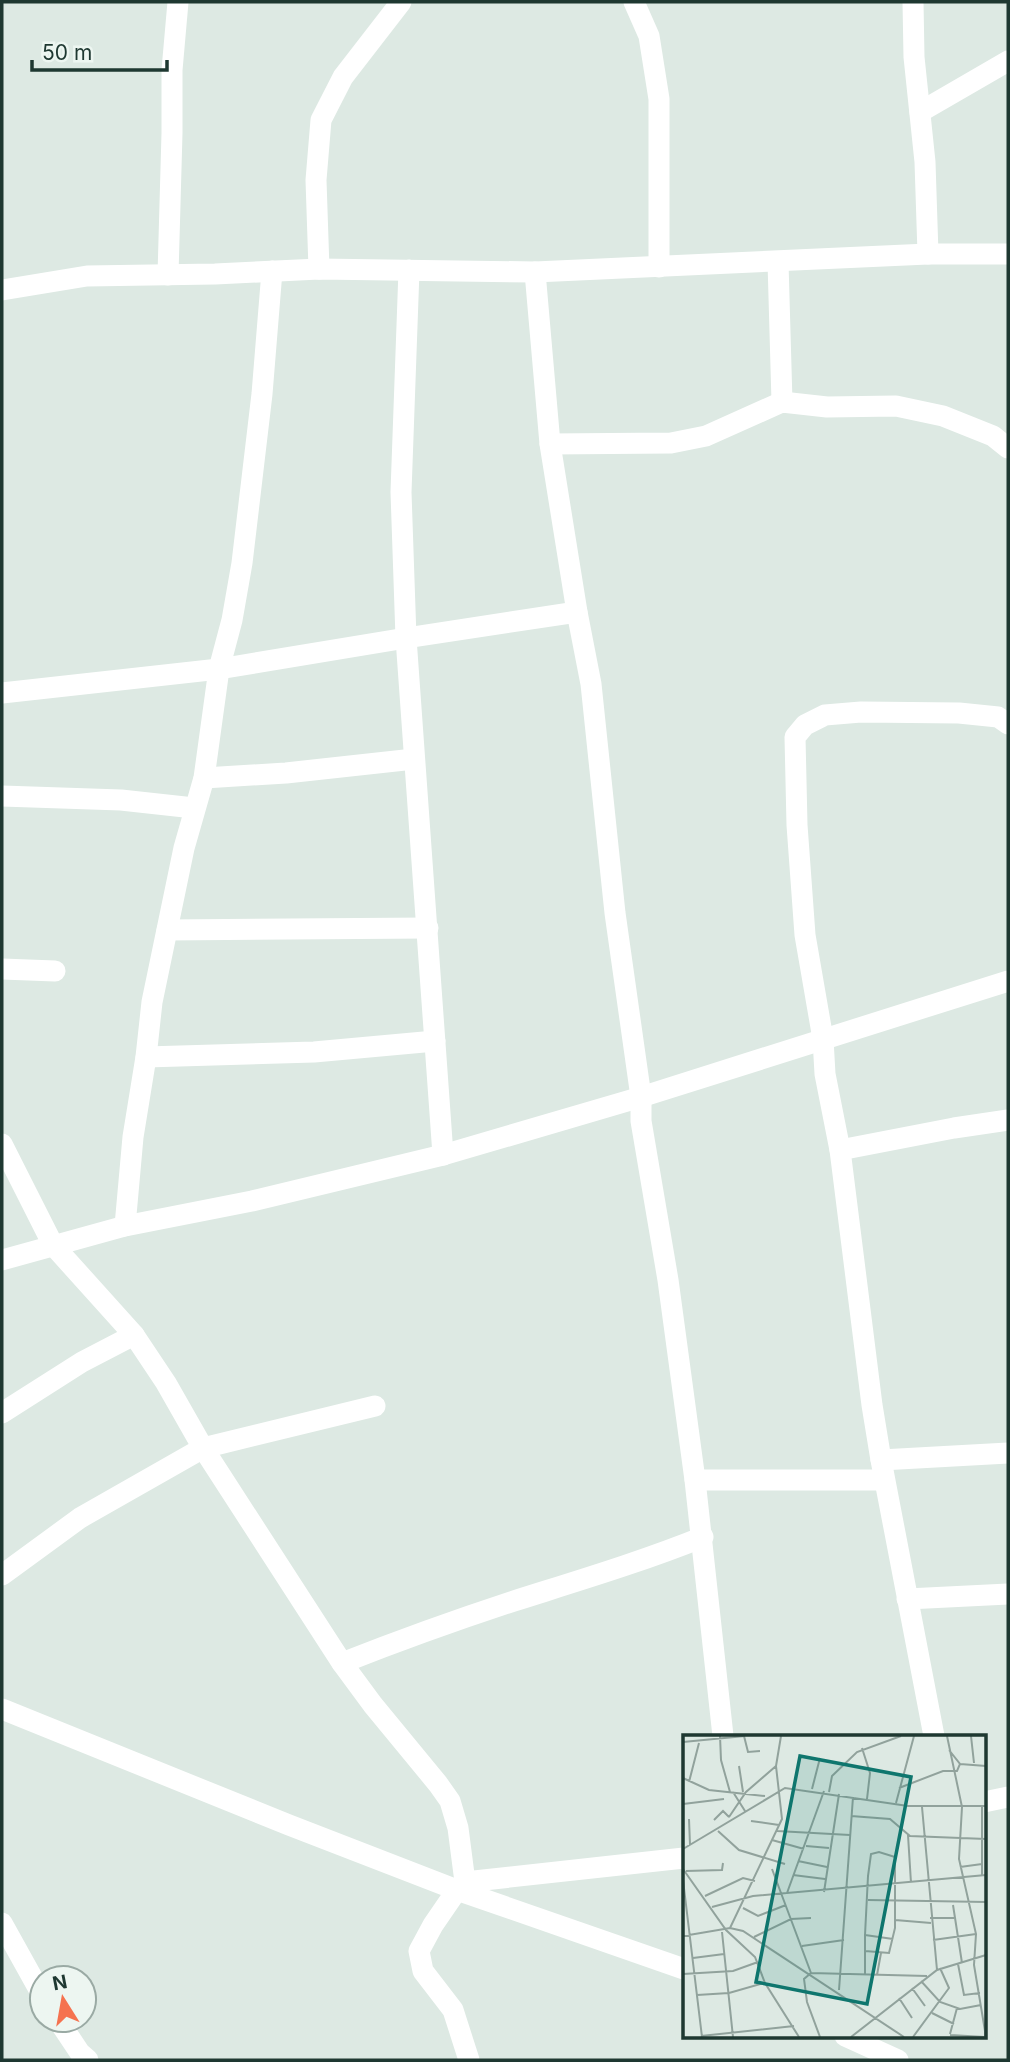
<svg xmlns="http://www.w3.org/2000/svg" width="1010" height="2062" viewBox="0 0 1010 2062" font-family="Inter,sans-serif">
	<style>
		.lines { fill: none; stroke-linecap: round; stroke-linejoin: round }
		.minor { stroke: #fff; stroke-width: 21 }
		.inset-road { fill: none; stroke: #91a29c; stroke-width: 2 }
		.view { fill: #0f766e; fill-opacity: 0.15; stroke: #0f766e; stroke-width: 3.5 }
		.inset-edge { fill: none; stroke: #1e3831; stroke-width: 3.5 }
	</style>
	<rect width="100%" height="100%" fill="#dde9e3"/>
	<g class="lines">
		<g class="minor">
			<polyline points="634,2 649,36 659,99 659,267"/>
			<polyline points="913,2 914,57 925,162 928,254"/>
			<polyline points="920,112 1008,61"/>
			<polyline points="778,262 782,402"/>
			<polyline points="319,269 316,180 321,120 343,77 401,2"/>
			<polyline points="409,270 401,492 406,638 443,1155"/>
			<polyline points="535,272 550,444 577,612 591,684 615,913 641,1097 641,1121 668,1280 695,1480 723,1736"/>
			<polyline points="168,275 172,133 172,70 178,2"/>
			<polyline points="2,290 87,276 215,274 319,269 535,272 928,254 1008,254"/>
			<polyline points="550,444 671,443 706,436 782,402 827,407 896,406 943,416 993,436 1008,448"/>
			<polyline points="2,693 219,669 406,638 577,612"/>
			<polyline points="204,778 286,773 414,759"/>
			<polyline points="2,796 121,800 194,808"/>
			<polyline points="167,930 428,928"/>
			<polyline points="2,969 55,971"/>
			<polyline points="146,1057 314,1052 435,1041"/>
			<polyline points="2,1144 53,1245 134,1335 166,1383 203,1448 342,1663 373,1705 438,1784 450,1801 458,1828 465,1882"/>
			<polyline points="840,1150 954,1128 1008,1120"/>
			<polyline points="125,1226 133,1137 146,1057 152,1002 184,848 204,778 219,669 232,620 242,563 262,394 272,271"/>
			<polyline points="2,1260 125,1226 252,1201 443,1155 641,1097 1008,981"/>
			<polyline points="2,1413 82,1362 134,1335"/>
			<polyline points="881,1460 1008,1453"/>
			<polyline points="695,1480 884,1480"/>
			<polyline points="2,1575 80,1518 203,1448 375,1406"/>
			<polyline points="907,1599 1008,1594"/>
			<path d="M342,1663C398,1641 456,1620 514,1601C577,1581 641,1562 703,1537"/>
			<polyline points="2,1709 289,1825 457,1890 684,1969"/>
			<polyline points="934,1736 881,1460 872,1405 840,1150 825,1074 823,1039 805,935 797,825 795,737 805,725 825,715 861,712 959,713 998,717 1008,724"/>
			<polyline points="984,1802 1008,1797"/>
			<polyline points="2,1923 42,1995"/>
			<polyline points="58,2020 80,2053 88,2060"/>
			<polyline points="845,2036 898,2060"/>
			<polyline points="469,2060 453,2010 423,1971 419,1951 433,1925 457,1890 465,1882 684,1858"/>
		</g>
	</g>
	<g transform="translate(683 1735)">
		<rect width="303" height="303" fill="#dde9e3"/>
		<path class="inset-road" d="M37,1L38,25L47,57M61,1L65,17L77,16M264,1L279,72L276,124L293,199L291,230L302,296V302L267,300M288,1L291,28M0,7L62,1M179,13L187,38L184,64M277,29L303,31M56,31L60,57M0,43L26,55L82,61M6,47L16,8M216,53L260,36H274L277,29L266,15M129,54L137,23M50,57L62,76M146,57L149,41L174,17L218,1M213,68L231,1M0,69L41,64M239,72L254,235M168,81L207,84L227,101L303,104M46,82L63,57L93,31M6,84L7,110M31,85L40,76L46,82M68,86L96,90M35,96L56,115L102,129M94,96L167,100M225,100L228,148M89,105L121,114M123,111L146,113M0,114L102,53L225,71H303M115,126L144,132M277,132L299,129M0,134L43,195L72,222L82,248L116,302M89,134L128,238M3,136L39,135L40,128M110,140L142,144M299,140V71M0,145L19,302M141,157L156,59M104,158L141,56M22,161L60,143L72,146M185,165L303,167M270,170L279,228M29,172L70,161L303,140M60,173L75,181L103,170M247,183H271M212,185L248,188M47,193L99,84L93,31L98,1M39,197L50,302M182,200L210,204M0,201L47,193L60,196L221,302M71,202L108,184L128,183M250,205L293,199M119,211L161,205M10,223L41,219M275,229L281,260L297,258M0,239L50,236L75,227M182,240V200L185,141L188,119L196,117L212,122V193L206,218L182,216M194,240L198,218M238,246L257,267L277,274L298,270M229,253L242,271M156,255L170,62M14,260L46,258L81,248M216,263L229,283M249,278L271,289M267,299L274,273M18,301L111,291M137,302L124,267L121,244L128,238L244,241M168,302L254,235L303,220M230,302L266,253L257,233"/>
		<path class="view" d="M117,21L228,42L184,269L73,247Z"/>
		<rect width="303" height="303" class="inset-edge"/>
	</g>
	<rect width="1010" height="2062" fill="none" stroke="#1e3831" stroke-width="7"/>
	<g transform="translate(63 1999) rotate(349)"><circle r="33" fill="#edf6f1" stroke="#9aaaa4" stroke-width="2"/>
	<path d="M0-5L12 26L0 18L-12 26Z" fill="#f5724f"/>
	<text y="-10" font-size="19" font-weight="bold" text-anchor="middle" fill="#1e3831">N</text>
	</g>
	<path d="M32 60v10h135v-10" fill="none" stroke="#1e3831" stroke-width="3.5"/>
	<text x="42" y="60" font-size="21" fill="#1e3831" stroke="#edf6f1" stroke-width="5" paint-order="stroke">50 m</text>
</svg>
